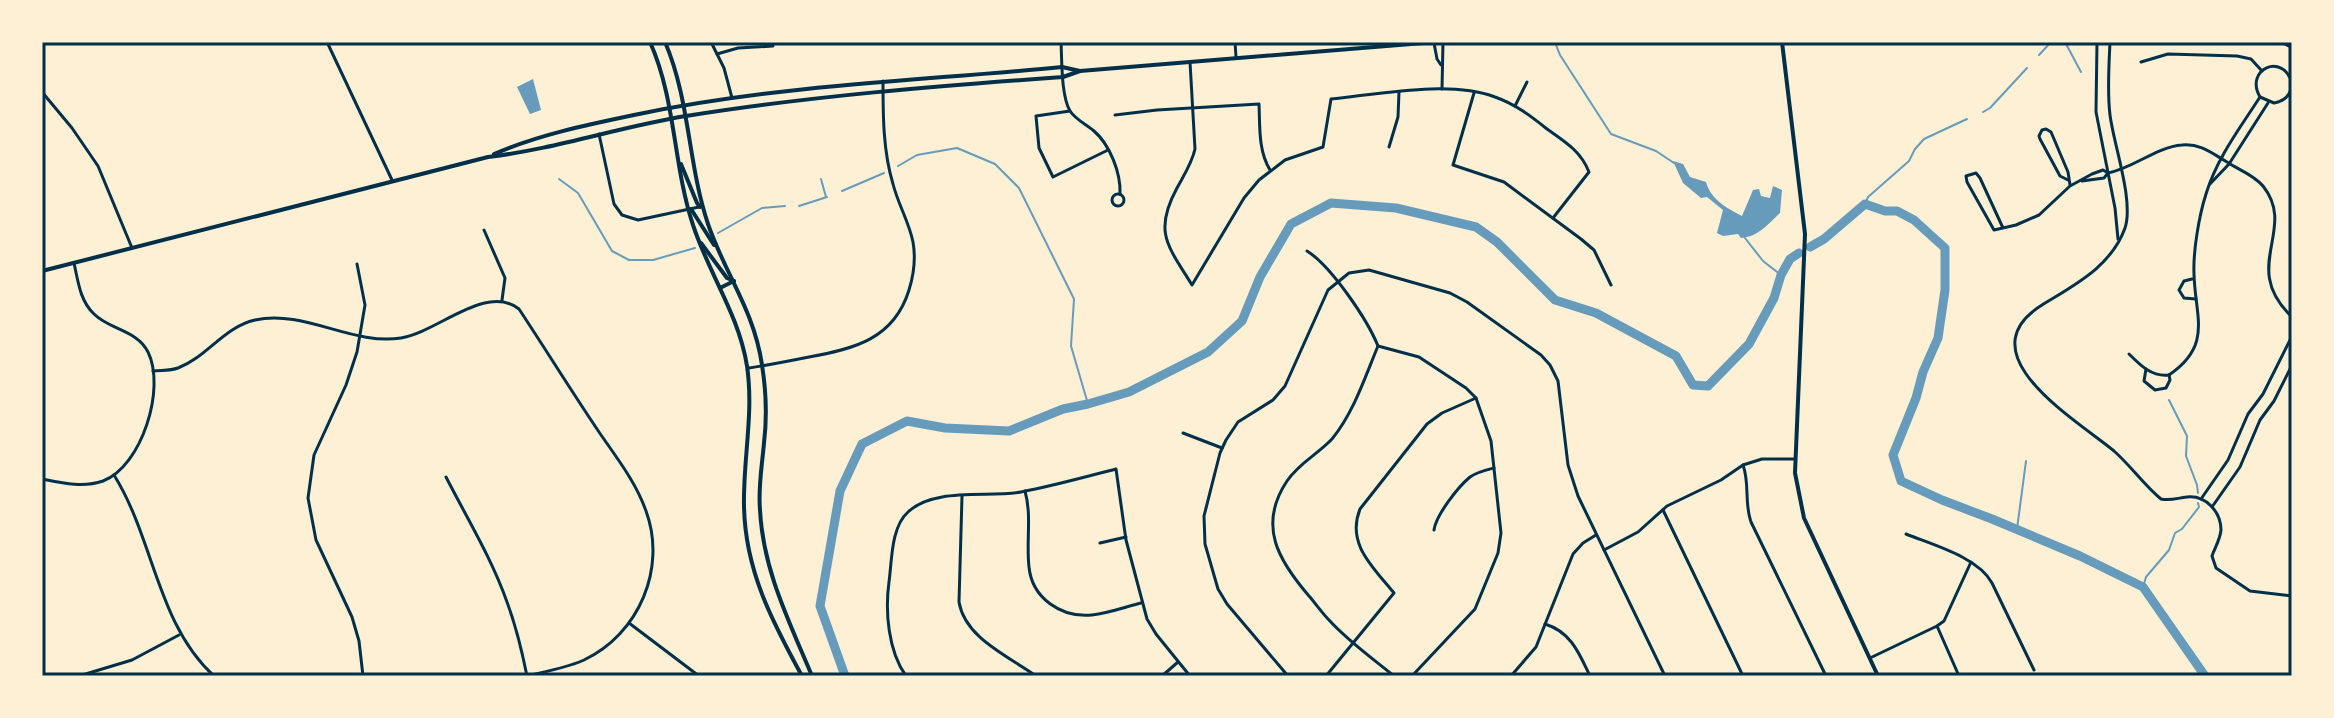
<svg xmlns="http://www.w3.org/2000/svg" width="2334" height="718" viewBox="0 0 2334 718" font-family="Karla,sans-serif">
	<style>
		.water { fill: #669bbc }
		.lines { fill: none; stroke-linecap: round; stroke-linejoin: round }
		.stream { stroke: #669bbc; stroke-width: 2 }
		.river { stroke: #669bbc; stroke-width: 9 }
		.minor { stroke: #003049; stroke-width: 3 }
		.tertiary { stroke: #003049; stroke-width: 4 }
		.primary { stroke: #003049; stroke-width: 4 }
		.neatline { fill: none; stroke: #003049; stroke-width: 3 }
	</style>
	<rect width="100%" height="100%" fill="#fdf0d5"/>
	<g class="water">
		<polygon points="533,79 541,110 530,114 517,87"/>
		<path d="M1673,161L1683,164L1690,177L1706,182C1711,200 1727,208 1742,216L1753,190L1759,189L1761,196L1770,198L1773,186L1782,190L1780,213C1768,224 1758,237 1741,238L1738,234L1723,236L1717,233L1723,210L1707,197L1701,198L1683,183Z"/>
	</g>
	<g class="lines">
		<g class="stream">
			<polyline points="2065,42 2081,72"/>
			<polyline points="1556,45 1560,55 1611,134 1656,151 1674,163"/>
			<polyline points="2039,55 2051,42"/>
			<polyline points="1983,112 1990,108 2027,68"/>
			<polyline points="898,166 917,155 957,148 995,164 1019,188 1074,299 1071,346 1088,404"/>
			<polyline points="559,179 578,193 612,251 629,260 653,260 695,248"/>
			<polyline points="821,179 826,197"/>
			<polyline points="842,191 884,173"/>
			<polyline points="1865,204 1868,197 1909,161 1915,149 1924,139 1967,119"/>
			<polyline points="799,206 827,197"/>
			<polyline points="718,233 762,208 785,206"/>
			<polyline points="1745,238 1763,261 1781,275"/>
			<polyline points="2169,400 2187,436 2186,456 2197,485 2198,493"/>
			<polyline points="2017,529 2026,461"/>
			<polyline points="2143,587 2146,577 2169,550 2175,533 2182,529 2199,507 2198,503"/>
		</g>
		<g class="river">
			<polyline points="1810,247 1824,239 1865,204 1885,211 1897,211 1914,220 1945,248 1945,290 1938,338 1923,372 1916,398 1893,455 1901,481 1942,500 1992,519 2080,556 2143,587 2205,676"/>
			<polyline points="845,676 820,606 840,491 862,444 907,421 945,428 1009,431 1063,409 1088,404 1129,392 1208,352 1242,321 1260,277 1291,224 1331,203 1396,208 1476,227 1497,242 1555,300 1596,313 1676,356 1693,385 1708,386 1749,344 1774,298 1781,275 1790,259 1799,253"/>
		</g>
		<g class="minor">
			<polyline points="327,42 392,180"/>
			<polyline points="711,42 724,68 732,98"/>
			<path d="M1061,42C1062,61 1061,95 1070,111C1076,120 1086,124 1094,131C1110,145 1121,173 1120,194"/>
			<polyline points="1235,42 1236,57"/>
			<polyline points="2097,42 2096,112 2115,208 2118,239"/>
			<path d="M2110,42C2109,66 2107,91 2110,115C2114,146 2134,201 2125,228C2111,267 2074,285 2042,305C1963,354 2078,421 2114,451C2131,466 2144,485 2161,499C2171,501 2177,498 2187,497C2206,495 2221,512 2221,530C2220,540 2215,547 2212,556L2216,568L2250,591L2292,596"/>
			<polyline points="1434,43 1437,59 1441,65"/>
			<polyline points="717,54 738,48 773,46"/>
			<path d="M1190,62L1195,149C1192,163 1184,175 1177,188C1153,232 1168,246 1192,285L1244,198L1259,180L1285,160L1323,147L1331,99C1380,94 1450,80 1495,97C1515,104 1531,116 1547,129C1564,141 1581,151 1589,172L1553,218"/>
			<polyline points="2141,62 2168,54 2237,56 2251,59 2262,71"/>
			<path d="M2292,83C2283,52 2244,69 2260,97L2274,103C2285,101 2291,95 2292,84"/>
			<polyline points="1442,89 1443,42"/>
			<polyline points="42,92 72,128 98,166 132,248"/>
			<polyline points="1474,93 1453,165 1504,182 1581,239 1594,250 1611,285"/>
			<polyline points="1515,106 1527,82"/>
			<polyline points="1070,111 1036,116 1039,148 1053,177 1108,150"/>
			<path d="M1115,115L1157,110L1259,104C1260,126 1258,150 1270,170"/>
			<polyline points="599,134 614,204 622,215 638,220 699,207"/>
			<polyline points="1389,147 1398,117 1399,92"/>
			<polyline points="2068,180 2060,176 2040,139 2039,136 2042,130 2046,129 2051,132 2068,172 2070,185"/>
			<polyline points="2082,181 2104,178 2108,173"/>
			<polyline points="2210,184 2229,164 2268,103"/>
			<circle cx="1118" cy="200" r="6"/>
			<path d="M2003,228L1980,178L1976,173L1966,176L1967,182L1994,230L2016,225L2039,215L2070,186L2092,174L2103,170L2108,173C2134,168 2156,147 2182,145C2200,143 2213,154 2227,162C2239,170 2254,175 2263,186C2298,230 2239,267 2292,317"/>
			<polyline points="484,230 505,278 502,300"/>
			<path d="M1307,251C1331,266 1367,319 1378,346"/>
			<polyline points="357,264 365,305 357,352 346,385 314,455 308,498 316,540 352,617 359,641 363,676"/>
			<polyline points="2192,279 2184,281 2179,290 2184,298 2196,299"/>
			<polyline points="1378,346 1419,357 1466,388 1476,398 1491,441 1501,533 1498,553 1475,609 1412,676"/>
			<path d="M1378,346C1365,377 1354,412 1332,439C1318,454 1299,463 1287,481C1257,526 1279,561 1309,596C1316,604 1322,613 1329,620C1348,641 1372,658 1394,676"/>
			<path d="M2129,354C2141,366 2152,377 2169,375"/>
			<path d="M749,368C769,365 789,361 809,357C854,349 894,339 909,290C914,274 916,259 913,242C909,222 898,204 893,184C883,151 883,115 883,81"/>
			<polyline points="2146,369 2144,381 2155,390 2166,388 2170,380 2169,375"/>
			<path d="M153,371C162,370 170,371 178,368C207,357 224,327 255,320C304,309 353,346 401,338C438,332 486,283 519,309C546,350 572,392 599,432C616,457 636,482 646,511C667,568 639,634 584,660C566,668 545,672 525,676"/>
			<path d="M2169,375C2213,345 2195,317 2194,274C2193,251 2199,216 2206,194C2217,158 2240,128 2260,97"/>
			<polyline points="1183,433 1222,448"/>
			<path d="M1743,465C1750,484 1744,503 1751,522L1826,676"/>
			<path d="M114,475C154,539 157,624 214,676"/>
			<path d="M446,477C467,518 492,559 507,602C516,626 522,651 527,676"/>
			<path d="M42,479C62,483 83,488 103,481C142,466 166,388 148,352C137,330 110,330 94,314C80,301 78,281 74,263"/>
			<path d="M1025,491C1032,516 1026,541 1029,567C1032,598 1061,618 1092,615C1109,613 1125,607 1141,603"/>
			<path d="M962,496L959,602C965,638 1008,656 1036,676"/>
			<polyline points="2201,499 2228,460 2248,414 2263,394 2292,336"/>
			<polyline points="2212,507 2240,467 2260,420 2274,401 2292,365"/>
			<polyline points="1663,510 1743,676"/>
			<path d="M1434,530C1436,515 1458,487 1470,477C1477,472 1486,470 1494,468"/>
			<path d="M1906,534C1933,545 1978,557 1992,583L2034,670"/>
			<polyline points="1100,543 1126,537"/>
			<polyline points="1604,550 1638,532 1667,506 1721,480 1743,465 1762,459 1794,459"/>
			<polyline points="629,623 699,676"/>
			<path d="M1545,624C1571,632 1579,653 1590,676"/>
			<polyline points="1937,626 1959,676"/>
			<polyline points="1870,658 1937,626 1944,621 1971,562"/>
			<polyline points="79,676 132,660 179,635"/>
			<path d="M906,676C888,651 885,611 889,582C892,560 891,527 908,512C934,487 988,498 1021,492C1053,486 1085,477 1116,469L1126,540L1147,619L1156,634L1190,676"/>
			<polyline points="1162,676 1178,662"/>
			<polyline points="1288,676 1227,604 1218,589 1205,544 1204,516 1220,453 1226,440 1238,422 1273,400 1285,386 1328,290 1349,273 1369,270 1450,293 1467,302 1541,355 1550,365 1558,381 1568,465 1578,496 1665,676"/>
			<path d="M1326,676L1394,593C1373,567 1346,544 1360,509L1427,424L1442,413L1476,398"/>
			<polyline points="1511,676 1536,647 1573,554 1583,543 1596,535"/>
		</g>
		<polyline class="tertiary" points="1782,42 1805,234 1795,473 1804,518 1878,676"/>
		<g class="primary">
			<path d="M650,42C676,100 673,165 693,225C709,274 739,315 747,366C754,413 743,459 744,506C745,570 772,621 802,676"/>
			<path d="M665,42C690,100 688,165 708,224C725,274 754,310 762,365C766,390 767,418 764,443C762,466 758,487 760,510C763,570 789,621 812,676"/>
			<polyline points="2282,42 2292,47"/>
			<path d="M494,154C538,135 586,125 634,115C776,85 919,81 1062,67L1080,71L1436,42"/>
			<polyline points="681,164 697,203 700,207"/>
			<polyline points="691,209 714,245"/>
			<polyline points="701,243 727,278 734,281"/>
			<path d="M42,271L488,157C555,149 619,127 686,116C811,96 937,86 1063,77L1080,71"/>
			<polyline points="720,288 734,281"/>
		</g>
	</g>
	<rect width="2334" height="718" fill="none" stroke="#fdf0d5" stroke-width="88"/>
	<rect x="44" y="44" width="2246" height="630" class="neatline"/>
</svg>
